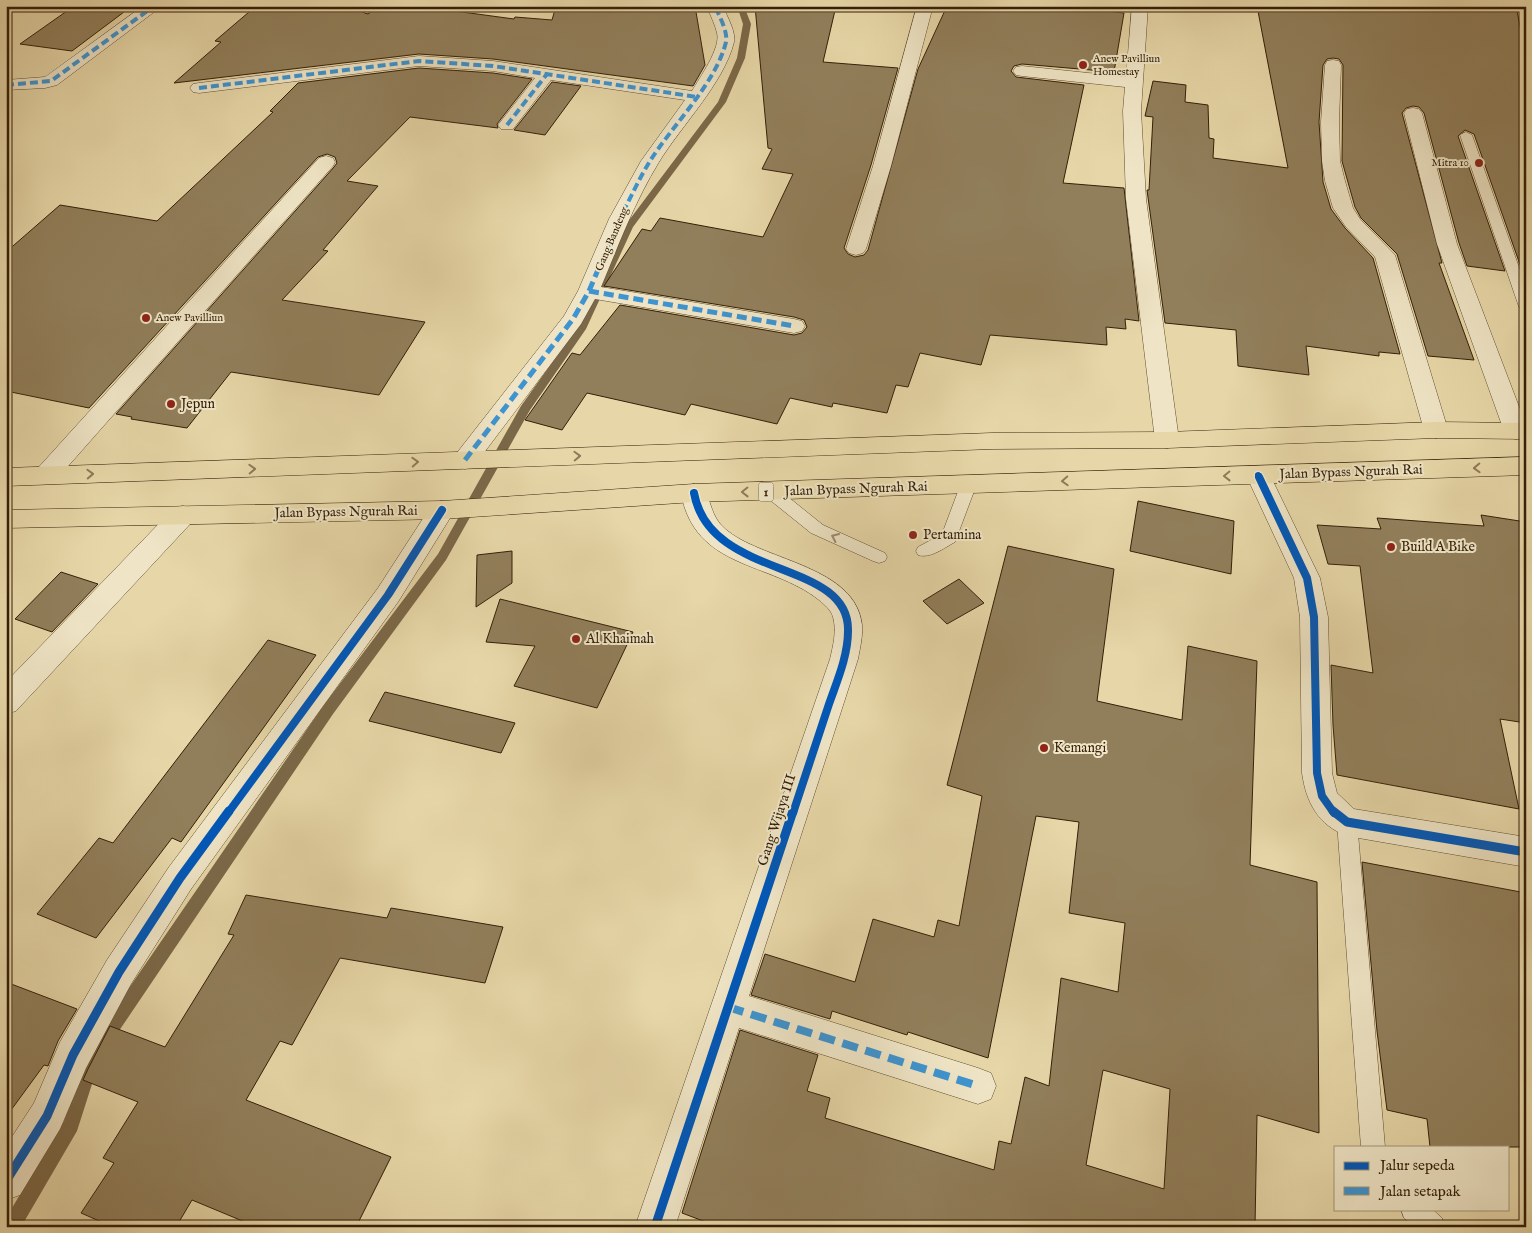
<svg xmlns="http://www.w3.org/2000/svg" width="1532" height="1233" viewBox="0 0 1532 1233" font-family="'IM FELL English',serif">
	<style>
		.lines { fill: none; stroke-linecap: round; stroke-linejoin: round }
		.stream { fill: #7b6848; fill-rule: evenodd }
		.building { fill: #917f5b; stroke: #341f08; fill-rule: evenodd }
		.lane-casing { stroke: #614d30; stroke-width: 1 }
		.street-casing { stroke: #614d30; stroke-width: 1 }
		.highway-casing { stroke: #341f08; stroke-width: 1 }
		.lane { fill: #efe5c6; fill-rule: evenodd }
		.street { fill: #efe5c6; fill-rule: evenodd }
		.highway { fill: #e7d7a8; fill-rule: evenodd }
		.quiet-far2 { stroke: #3d94d1; stroke-width: 4; stroke-dasharray: 8 4; stroke-linecap: butt }
		.quiet-far1 { stroke: #3d94d1; stroke-width: 5; stroke-dasharray: 10 5; stroke-linecap: butt }
		.quiet { stroke: #3d94d1; stroke-width: 8; stroke-dasharray: 16 8; stroke-linecap: butt }
		.cycleway-far2-casing { stroke: #efe5c6; stroke-width: 9 }
		.cycleway-far1-casing { stroke: #efe5c6; stroke-width: 11 }
		.cycleway-casing { stroke: #efe5c6; stroke-width: 12 }
		.cycleway-far2 { stroke: #0057b8; stroke-width: 6 }
		.cycleway-far1 { stroke: #0057b8; stroke-width: 8 }
		.cycleway { stroke: #0057b8; stroke-width: 9 }
		.oneway { stroke: #8e7b58 }
		.oneway2 { stroke: #9b8c70 }
		.poi-dot { fill: #8f2418; stroke: #efe5c6; stroke-width: 2 }
		.labels { text-anchor: middle; dominant-baseline: central; stroke-width: 4; stroke-linejoin: round; paint-order: stroke }
		.far-poi-label { font-size: 11px; fill: #341f08; stroke: #efe5c6; text-anchor: start }
		.far-street-label { font-size: 11px; fill: #341f08; stroke: #efe5c6 }
		.shield { fill: #efe5c6; stroke: #6c5a41; stroke-width: 1 }
		.shield-label { font-size: 12px; font-weight: bold; fill: #341f08 }
		.poi-label { font-size: 14px; fill: #341f08; stroke: #efe5c6; text-anchor: start }
		.street-label { font-size: 14px; fill: #341f08; stroke: #efe5c6 }
	</style>
	<rect width="100%" height="100%" fill="#e7d7a8"/>
	<filter id="stains"><feTurbulence type="fractalNoise" baseFrequency=".004" numOctaves="4"/><feColorMatrix values="0 0 0 0 .2 0 0 0 0 .09 0 0 0 0 .02 0 0 0 .5 -.17"/></filter>
	<radialGradient id="worn" r=".72"><stop offset=".6" stop-color="#630" stop-opacity="0"/><stop offset="1" stop-color="#630" stop-opacity=".3"/></radialGradient>
	<g class="lines">
		<polygon class="stream" points="737,6 744,6 751,24 745,58 726,102 633,227 586,329 530,410 446,560 333,714 100,1059 77,1131 21,1227 6,1227 6,1218 64,1121 87,1049 323,706 438,554 521,406 576,329 624,227 718,102 737,58 743,24"/>
	</g>
	<g class="building">
		<polygon points="74,6 132,6 72,51 20,44"/>
		<polygon points="256,6 359,6 362,12 368,14 379,6 418,6 514,19 515,17 552,20 556,6 695,6 705,65 693,86 493,59 419,54 174,83 221,42 215,41"/>
		<polygon points="755,6 836,6 823,62 898,68 871,165 844,248 848,254 855,257 864,255 868,250 918,69 947,6 1062,6 1124,13 1114,72 1022,64 1014,66 1011,71 1016,77 1084,85 1063,183 1124,188 1139,321 1125,319 1126,329 1106,327 1107,345 990,335 981,365 920,353 908,387 896,385 887,413 833,403 832,407 790,398 777,424 691,404 685,415 587,393 562,430 525,420 572,353 580,355 620,305 794,335 802,333 807,327 804,320 794,317 604,286 642,229 651,231 660,218 763,237 793,174 762,169 772,149 768,148"/>
		<polygon points="1257,6 1516,6 1526,57 1526,273 1523,273 1474,134 1465,130 1458,136 1505,271 1467,266 1459,243 1424,113 1419,107 1413,106 1406,108 1402,113 1442,263 1439,263 1474,360 1428,356 1397,254 1361,218 1355,207 1342,161 1343,65 1339,59 1333,58 1327,59 1323,65 1319,122 1323,182 1331,209 1345,228 1373,258 1400,354 1379,352 1379,356 1306,346 1309,375 1238,366 1236,330 1165,323 1147,190 1149,190 1153,117 1145,116 1153,81 1186,85 1185,102 1208,105 1209,138 1214,139 1213,158 1288,168"/>
		<polygon points="419,68 493,73 532,79 497,124 498,128 410,117 347,181 378,186 323,250 328,251 282,300 425,322 379,395 231,372 187,428 131,419 132,417 116,414 334,167 337,163 335,157 327,154 318,157 89,408 6,391 6,252 60,205 157,221 273,112 270,111 298,83"/>
		<polygon points="552,82 581,86 545,135 514,130"/>
		<polygon points="1138,501 1234,521 1231,574 1130,551"/>
		<polygon points="1481,515 1526,522 1526,723 1500,719 1519,809 1337,775 1333,725 1331,665 1373,673 1360,566 1328,564 1317,525 1381,529 1377,518 1484,526"/>
		<path d="M1008,546L1114,569L1097,701L1182,720L1188,646L1257,661L1250,865L1317,882L1319,1133L1257,1115L1255,1227H719L682,1213L740,1030L818,1055L807,1091L830,1098L825,1118L994,1170L999,1141L1011,1144L1025,1077L1049,1086L1061,978L1118,992L1125,923L1069,913L1079,822L1036,816L988,1058L908,1032L907,1035L832,1011L830,1019L751,995L765,954L855,982L873,919L934,937L938,920L959,926L982,796L947,785ZM1103,1070L1170,1089L1164,1189L1086,1165Z"/>
		<polygon points="512,551 512,583 476,607 477,555"/>
		<polygon points="61,572 98,584 52,632 15,619"/>
		<polygon points="959,579 984,603 947,624 923,601"/>
		<polygon points="500,599 633,632 597,708 514,686 535,646 486,642"/>
		<polygon points="268,640 316,655 181,842 172,838 96,938 37,914 99,838 113,843"/>
		<polygon points="385,692 490,717 515,723 501,753 369,721"/>
		<polygon points="1362,862 1526,893 1526,1147 1430,1147 1427,1119 1387,1110 1377,1031"/>
		<polygon points="246,895 387,918 391,908 503,927 485,983 340,958 292,1045 280,1041 246,1100 391,1157 356,1227 257,1227 192,1200 176,1227 113,1227 81,1213 114,1163 103,1158 138,1102 83,1080 88,1069 110,1026 165,1047 234,935 228,934"/>
		<polygon points="6,982 77,1009 58,1041 48,1066 44,1065 6,1117"/>
	</g>
	<g class="lines">
		<g class="lane-casing">
			<g id="lane">
				<polygon points="1466,132 1472,135 1526,287 1526,311 1519,307 1460,135"/>
				<path d="M968,480L974,482L976,486L955,542C944,548 930,559 918,555L916,551L918,547L942,534L960,486L962,482Z"/>
				<polygon points="771,486 777,488 823,525 885,553 887,557 885,561 879,563 873,561 811,533 765,496 763,492 765,488"/>
				<polygon points="1347,813 1354,816 1357,822 1385,1147 1361,1147 1337,822 1340,816"/>
				<polygon points="1401,1209 1432,1209 1442,1218 1445,1227 1414,1227 1404,1218"/>
			</g>
		</g>
		<g class="street-casing">
			<g id="street">
				<polygon points="143,6 162,6 57,85 45,88 6,90 6,80 45,77"/>
				<polygon points="361,6 377,6 377,7 369,12 363,10"/>
				<path d="M707,6H723C727,17 736,31 734,42C724,83 681,126 659,162C635,201 619,244 601,287L794,319L802,321L805,326L802,331L794,333L595,299L581,324L474,466L465,469L456,466L453,460L456,454L564,316L578,291L609,219L641,161L685,100L551,80L513,129H501L498,125L535,78L493,71L419,66L199,93L193,92L190,88L193,84L199,83L419,56L493,61L692,91C700,77 721,48 717,33C715,24 710,15 707,6Z"/>
				<polygon points="917,6 933,6 891,166 866,249 863,253 856,255 849,253 846,249 873,166"/>
				<polygon points="1132,6 1148,6 1141,111 1146,199 1179,440 1176,446 1167,448 1158,446 1155,440 1126,199 1123,111 1125,87 1022,76 1016,75 1013,71 1016,67 1022,66 1126,77"/>
				<polygon points="1333,60 1339,61 1341,65 1339,122 1340,161 1345,181 1353,208 1360,219 1395,255 1448,430 1444,436 1436,438 1428,436 1424,430 1375,257 1346,227 1333,208 1325,181 1322,161 1321,122 1325,65 1327,61"/>
				<polygon points="1413,108 1419,109 1422,113 1457,244 1526,425 1524,437 1516,439 1508,437 1504,431 1437,244 1404,113 1407,109"/>
				<polygon points="326,156 333,158 335,162 333,166 55,481 46,484 37,481 34,475 37,469 319,158"/>
				<path d="M1258,466L1267,469L1270,475L1320,578L1328,617L1332,773L1337,793L1354,809L1526,837V867L1347,836C1318,825 1306,802 1302,773L1300,617L1294,578L1246,475L1249,469Z"/>
				<path d="M694,484L703,487C713,504 710,518 729,532C767,561 856,567 862,625C863,636 860,648 858,659L749,996L978,1068L991,1073L996,1086L991,1099L978,1104L739,1028L675,1227H635L830,659C833,646 837,631 833,617C831,610 825,605 819,600C770,561 695,570 681,493L685,487Z"/>
				<polygon points="442,501 451,503 455,510 398,602 191,889 131,984 86,1068 60,1129 20,1195 6,1200 6,1146 34,1103 60,1042 107,960 169,867 378,588 433,503"/>
				<polygon points="183,506 192,508 196,515 192,522 16,711 6,714 6,682 174,508"/>
			</g>
		</g>
		<g class="highway-casing">
			<g id="highway">
				<polygon points="1436,422 1526,423 1526,439 1436,438 1167,448 992,449 6,486 6,468 992,433 1167,432"/>
				<polygon points="1526,457 1526,475 694,502 442,519 6,528 6,510 442,501 694,484"/>
			</g>
		</g>
		<use href="#lane" class="lane"/>
		<use href="#street" class="street"/>
		<use href="#highway" class="highway"/>
		<g class="quiet-far2">
			<polyline points="6,85 51,81 154,6"/>
			<polyline points="199,88 419,61 493,66 697,97"/>
			<polyline points="507,125 547,74"/>
			<path d="M623,212C632,195 640,177 650,161C672,126 716,83 726,42C728,31 719,16 715,6"/>
		</g>
		<g class="quiet-far1">
			<polyline points="589,291 794,326"/>
			<polyline points="465,460 573,319 589,291 623,211"/>
		</g>
		<polyline class="quiet" points="728,1007 978,1086"/>
		<g class="cycleway-far2-casing">
			<polyline id="cycleway-far2" points="1258,475 1259,478"/>
		</g>
		<g class="cycleway-far1-casing">
			<g id="cycleway-far1">
				<polyline points="1259,477 1307,578 1314,617 1317,773 1322,796 1334,813"/>
				<path d="M694,493C710,581 850,558 848,631C848,656 837,681 829,704C817,740 805,776 793,813"/>
				<polyline points="228,813 388,595 442,510"/>
			</g>
		</g>
		<g class="cycleway-casing">
			<g id="cycleway">
				<polyline points="1333,811 1347,822 1526,852"/>
				<polyline points="6,1181 47,1116 73,1055 119,972 180,878 229,811"/>
				<polyline points="655,1227 793,811"/>
			</g>
		</g>
		<use href="#cycleway-far2" class="cycleway-far2"/>
		<use href="#cycleway-far1" class="cycleway-far1"/>
		<use href="#cycleway" class="cycleway"/>
	</g>
	<defs><path id="oneway-chevron" d="M-2-3.5L2.5 0L-2 3.5" fill="none" stroke-width="1.6" stroke-linecap="round" stroke-linejoin="round" transform="scale(1.25)"/></defs>
	<g class="oneway">
		<use href="#oneway-chevron" transform="translate(577 456) rotate(-2)"/>
		<use href="#oneway-chevron" transform="translate(415 462) rotate(-3)"/>
		<use href="#oneway-chevron" transform="translate(1477 468) rotate(178)"/>
		<use href="#oneway-chevron" transform="translate(252 469) rotate(-2)"/>
		<use href="#oneway-chevron" transform="translate(90 474) rotate(-2)"/>
		<use href="#oneway-chevron" transform="translate(1227 476) rotate(179)"/>
		<use href="#oneway-chevron" transform="translate(1065 481) rotate(177)"/>
		<use href="#oneway-chevron" transform="translate(745 492) rotate(179)"/>
	</g>
	<use class="oneway2" href="#oneway-chevron" transform="translate(835 537) rotate(-155)"/>
	<g class="poi-dot">
		<circle cx="1083" cy="65" r="5"/>
		<circle cx="1479" cy="163" r="5"/>
		<circle cx="146" cy="318" r="5"/>
		<circle cx="171" cy="404" r="5"/>
		<circle cx="913" cy="535" r="5"/>
		<circle cx="1391" cy="547" r="5"/>
		<circle cx="576" cy="639" r="5"/>
		<circle cx="1044" cy="748" r="5"/>
	</g>
	<g class="labels">
		<g class="far-poi-label">
			<text x="1093" y="59">Anew Pavilliun<tspan x="1093" dy="13">Homestay</tspan></text>
			<text x="1469" y="163" text-anchor="end">Mitra 10</text>
			<text x="156" y="318">Anew Pavilliun</text>
		</g>
		<g class="far-street-label">
			<text transform="translate(612 239) rotate(-67)">Gang Bandeng</text>
		</g>
		<rect class="shield" x="758.5" y="482.5" width="15" height="19" rx="4"/>
		<g class="shield-label">
			<text x="766" y="492">1</text>
		</g>
		<g class="poi-label">
			<text x="181" y="404">Jepun</text>
			<text x="923" y="535">Pertamina</text>
			<text x="1401" y="547">Build A Bike</text>
			<text x="586" y="639">Al Khaimah</text>
			<text x="1054" y="748">Kemangi</text>
		</g>
		<g class="street-label">
			<text transform="translate(1351 472) rotate(-2)">Jalan Bypass Ngurah Rai</text>
			<text transform="translate(856 489) rotate(-2)">Jalan Bypass Ngurah Rai</text>
			<text transform="translate(346 512) rotate(-1)">Jalan Bypass Ngurah Rai</text>
			<text transform="translate(777 820) rotate(-72)">Gang Wijaya III</text>
		</g>
	</g>
	<rect width="1532" height="1233" fill="none" stroke="#e7d7a8" stroke-width="25"/>
	<rect x="8" y="8" width="1517" height="1218" fill="none" stroke="#341f08" stroke-width="2.5"/>
	<rect x="12" y="12" width="1507" height="1208" fill="none" stroke="#341f08"/>
	<rect x="1334" y="1146" width="175" height="65" fill="#efe5c6" stroke="#a4967a"/>
	<rect x="1344" y="1162" width="25" height="8" fill="#0057b8" stroke="#a4967a"/>
	<text x="1380" y="1170" font-size="15" fill="#341f08">Jalur sepeda</text>
	<rect x="1344" y="1187" width="25" height="8" fill="#3d94d1" stroke="#a4967a"/>
	<text x="1380" y="1196" font-size="15" fill="#341f08">Jalan setapak</text>
	<rect width="100%" height="100%" filter="url(#stains)"/>
	<rect width="100%" height="100%" fill="url(#worn)"/>
</svg>
